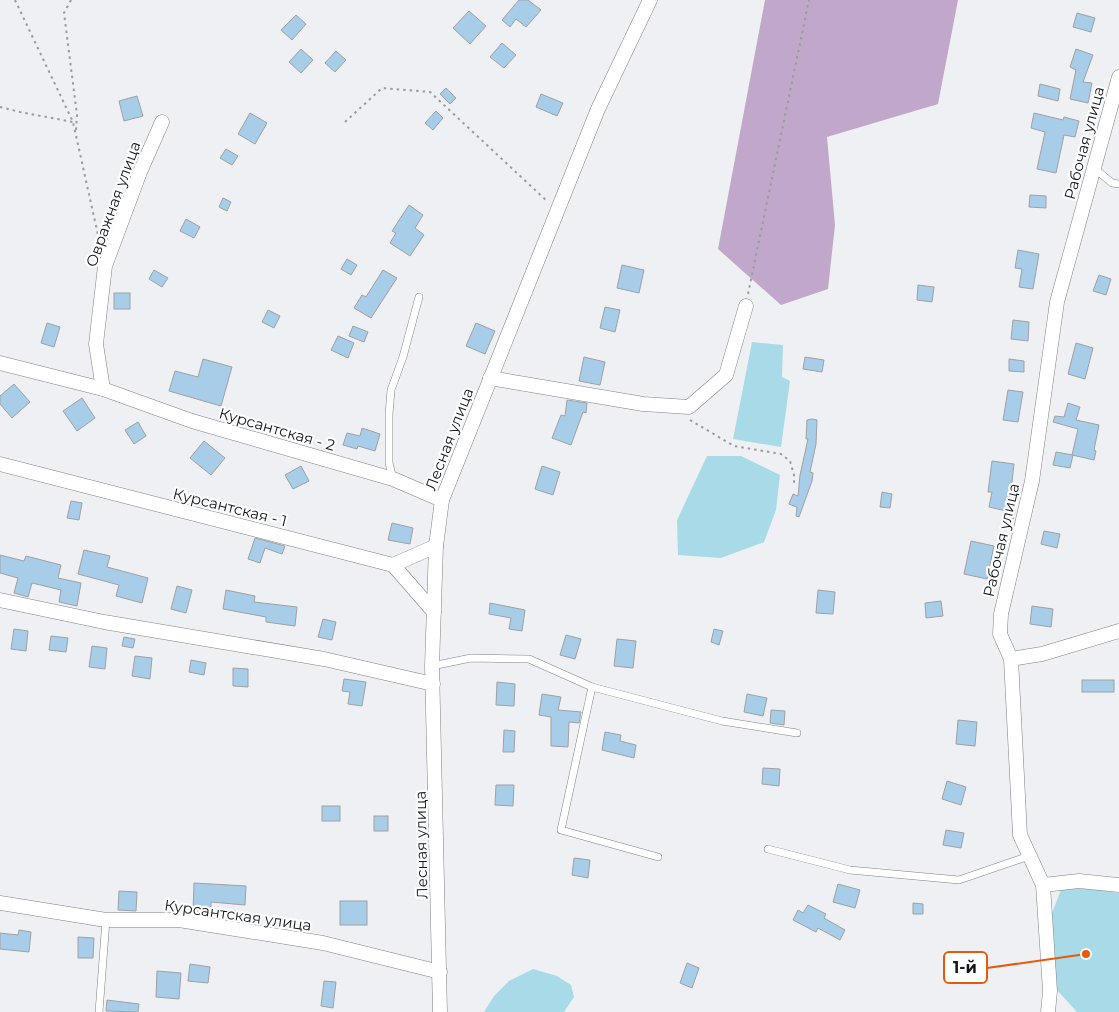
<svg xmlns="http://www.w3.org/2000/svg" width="1119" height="1012" viewBox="0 0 1119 1012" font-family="Montserrat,sans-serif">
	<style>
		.forest { fill: #c1a8cb }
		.water { fill: #a8dae8 }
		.building { fill: #a8cde9; stroke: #9ea1a4 }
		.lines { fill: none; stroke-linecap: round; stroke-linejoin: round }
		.service-casing { stroke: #808184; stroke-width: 8 }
		.minor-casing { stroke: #808184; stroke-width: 15 }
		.path { stroke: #9a9b9e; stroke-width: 2; stroke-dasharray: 2.5 4; stroke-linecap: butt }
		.service { stroke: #fff; stroke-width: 7 }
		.minor { stroke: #fff; stroke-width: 14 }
		.labels { text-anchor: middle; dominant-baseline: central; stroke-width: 4.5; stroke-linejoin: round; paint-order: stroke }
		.street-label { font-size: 15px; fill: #151617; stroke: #fdfeff }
		.leader { fill: none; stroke: #e8590c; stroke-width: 2 }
		.callout-dot { fill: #e8590c; stroke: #fdfeff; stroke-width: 2 }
		.callout { fill: #fdfeff; stroke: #e8590c; stroke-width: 2 }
		.callout-label { font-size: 16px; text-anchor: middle; font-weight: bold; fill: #151617 }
	</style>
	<rect width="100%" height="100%" fill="#eff0f4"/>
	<polygon class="forest" points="765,0 958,0 938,104 827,137 835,225 828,289 781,305 718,249"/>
	<g class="water">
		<polygon points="752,342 783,345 782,377 790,381 781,447 733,439"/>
		<polygon points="707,456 741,456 780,475 776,510 764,542 721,558 678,555 677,520"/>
		<polygon points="1063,885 1119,893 1119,1012 1077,1012 1057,990 1050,918"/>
		<polygon points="533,969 557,976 571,985 574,997 564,1012 484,1012 494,996 509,981"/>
	</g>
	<g class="building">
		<polygon points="519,0 528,0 541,10 526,27 516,19 510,27 502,20"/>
		<polygon points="469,11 486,26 470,44 453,28"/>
		<polygon points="1077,13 1095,18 1091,32 1073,27"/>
		<polygon points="296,15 306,24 292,40 281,30"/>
		<polygon points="502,43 516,55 504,68 490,57"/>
		<polygon points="301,49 313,60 301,73 289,62"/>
		<polygon points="1076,49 1093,55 1083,82 1092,83 1088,103 1070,99 1076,70 1070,67"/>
		<polygon points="336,51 346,60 335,72 325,63"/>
		<polygon points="1040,84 1060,89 1058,101 1038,96"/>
		<polygon points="446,88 456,98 450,104 440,94"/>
		<polygon points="541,94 563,103 557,116 536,107"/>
		<polygon points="137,96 143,116 124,121 119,101"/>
		<polygon points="436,111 443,118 433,130 425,123"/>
		<polygon points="250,113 267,123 255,144 238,134"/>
		<polygon points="1034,113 1063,120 1064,117 1079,121 1075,137 1064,135 1056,173 1037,169 1045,132 1031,128"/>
		<polygon points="226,149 238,156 232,165 220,158"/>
		<polygon points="1030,195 1046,196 1046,208 1029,207"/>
		<polygon points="223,198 231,202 227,211 219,207"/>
		<polygon points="409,205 423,215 415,228 424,235 410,256 390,243 396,233 392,231"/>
		<polygon points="186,219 200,227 194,238 180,231"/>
		<polygon points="1018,250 1039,254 1033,289 1019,287 1022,269 1015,268"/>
		<polygon points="347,259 357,265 351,275 341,269"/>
		<polygon points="622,265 644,270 639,293 617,288"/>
		<polygon points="154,270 168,278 162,287 149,279"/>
		<polygon points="383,270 397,278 371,318 354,308 362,295 366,297"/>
		<polygon points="1099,275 1111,279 1106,295 1093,291"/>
		<polygon points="918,285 934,287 932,302 917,300"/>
		<rect x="114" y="293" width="16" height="16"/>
		<polygon points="605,307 620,310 615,332 600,328"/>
		<polygon points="268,310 280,316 274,328 262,322"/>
		<polygon points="1013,320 1029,322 1028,341 1011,339"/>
		<polygon points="47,323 60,327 54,347 41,343"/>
		<polygon points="476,323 495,331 485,354 466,346"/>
		<polygon points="353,326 368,332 364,342 349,336"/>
		<polygon points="338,336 354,343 348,358 331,350"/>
		<polygon points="1076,343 1093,348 1085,379 1068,374"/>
		<polygon points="584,357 605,362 600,385 579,381"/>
		<polygon points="805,357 824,360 822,372 803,369"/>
		<polygon points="203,359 232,367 221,406 169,391 175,371 198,377"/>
		<polygon points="1009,359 1024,361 1024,372 1009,371"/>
		<polygon points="14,384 30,402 12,418 0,404 0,396"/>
		<polygon points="1008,390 1023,392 1018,422 1003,420"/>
		<polygon points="82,398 95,418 77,431 63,411"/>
		<polygon points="567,400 587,403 586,413 583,412 571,445 552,438 561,415 565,416"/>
		<polygon points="1068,403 1080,407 1076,420 1099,425 1094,450 1096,451 1094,460 1072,455 1078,429 1053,422 1055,416 1064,417"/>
		<polygon points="812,419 817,420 816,444 810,472 813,473 812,481 799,517 796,516 797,507 789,504 793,494 798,496 800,475 808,439 806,439 807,420"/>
		<polygon points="138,422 146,436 134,444 125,430"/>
		<polygon points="362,428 380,434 375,451 358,446 357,449 343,445 347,433 360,436"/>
		<polygon points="204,441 225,458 211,475 190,458"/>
		<polygon points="1056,452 1073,455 1070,468 1053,465"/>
		<polygon points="992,461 1014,464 1009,508 1015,510 1013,519 1004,517 1006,511 989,507 992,492 988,492"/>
		<polygon points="301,466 309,481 293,489 285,475"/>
		<polygon points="542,466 560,472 553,495 535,489"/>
		<polygon points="882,492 892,494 890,508 880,507"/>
		<polygon points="71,501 82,503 79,520 67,518"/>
		<polygon points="392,523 413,528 410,544 388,540"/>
		<polygon points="1044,531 1060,534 1057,548 1041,544"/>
		<polygon points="255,538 285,546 282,554 265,548 260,563 248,559"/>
		<polygon points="971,541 994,546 987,579 964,574"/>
		<polygon points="84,550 110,556 107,567 148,578 142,603 116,596 119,585 78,574"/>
		<polygon points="0,555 24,561 26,556 61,565 58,578 81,583 77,606 59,602 61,590 32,583 28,597 14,593 18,578 0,573"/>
		<polygon points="177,586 192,590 186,613 171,609"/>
		<polygon points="226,590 255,596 254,602 297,607 295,626 266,622 266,617 223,609"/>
		<polygon points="818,590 835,592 833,614 816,613"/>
		<polygon points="941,601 943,616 926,618 925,603"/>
		<polygon points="490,603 525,610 522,631 509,629 511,618 489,614"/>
		<polygon points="1032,606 1053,609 1051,627 1030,624"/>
		<polygon points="323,619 336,622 332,640 318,637"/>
		<polygon points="14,629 28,631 26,651 11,649"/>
		<polygon points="714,629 723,631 719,645 711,642"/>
		<polygon points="566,635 581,639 575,659 560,655"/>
		<polygon points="51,636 68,638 66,652 49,650"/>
		<polygon points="124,637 135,639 133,648 122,646"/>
		<polygon points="617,639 636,641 633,668 614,666"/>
		<polygon points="92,646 107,648 105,669 89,667"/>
		<polygon points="135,656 152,658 150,679 132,676"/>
		<polygon points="191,660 206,663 204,675 189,672"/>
		<polygon points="233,668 248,669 248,687 233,686"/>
		<polygon points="344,679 366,682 362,706 348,704 350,692 342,691"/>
		<rect x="1082" y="680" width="32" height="12"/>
		<polygon points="497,682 515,684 514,706 496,705"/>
		<polygon points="542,694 561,697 558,710 581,712 579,723 569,722 568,747 551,746 551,717 539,715"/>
		<polygon points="747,694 767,698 763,716 744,712"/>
		<polygon points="771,710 785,711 784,725 770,723"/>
		<polygon points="958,720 977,722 975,746 956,744"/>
		<polygon points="504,730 515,731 514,752 503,752"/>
		<polygon points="605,732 621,735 620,741 636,745 634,758 602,750"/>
		<polygon points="763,768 780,769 779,786 762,784"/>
		<polygon points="947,781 966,787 961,805 942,799"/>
		<polygon points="496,785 514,785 513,806 495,805"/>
		<rect x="322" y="806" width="18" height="15"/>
		<rect x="374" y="816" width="14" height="15"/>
		<polygon points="946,830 964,833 961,848 943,845"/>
		<polygon points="574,858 590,860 588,878 572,875"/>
		<polygon points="194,883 246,886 245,905 211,902 211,912 193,912"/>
		<polygon points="838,884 860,890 855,908 833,902"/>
		<polygon points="119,891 137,892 136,911 118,910"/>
		<rect x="340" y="901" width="27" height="24"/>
		<polygon points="913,903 923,904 923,914 913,914"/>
		<polygon points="808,905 826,914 824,918 845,930 840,940 818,928 816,932 793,920 798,910 803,913"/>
		<polygon points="19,930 31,932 29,952 0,949 0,933 18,935"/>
		<polygon points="78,937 94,938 93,958 78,958"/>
		<polygon points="687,963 699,968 692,988 680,983"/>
		<polygon points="190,964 210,967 208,983 188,981"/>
		<polygon points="157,971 181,973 179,999 156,997"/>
		<polygon points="324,981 336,982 333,1008 321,1006"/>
		<polygon points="107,1000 139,1004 138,1012 106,1011"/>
	</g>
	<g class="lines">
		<g class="service-casing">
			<g id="service">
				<polyline points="1094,168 1112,183 1119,184"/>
				<polyline points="393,479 389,463 389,414 391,390 403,357 419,297"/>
				<polyline points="432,666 471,658 529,659 592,687 722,721 797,733"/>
				<polyline points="592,687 561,830 658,857"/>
				<polyline points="768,849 850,870 959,880 1029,856"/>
				<polyline points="99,1012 106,920"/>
			</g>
		</g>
		<g class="minor-casing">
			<g id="minor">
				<polyline points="0,363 103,389 192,421 393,479 442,500"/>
				<polyline points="490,378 643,404 689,407 726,375 746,306"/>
				<polyline points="103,389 96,344 105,266 140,172 162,122"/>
				<polyline points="0,464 393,565 434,612"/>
				<polyline points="393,565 436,546"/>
				<polyline points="0,600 104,622 324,659 433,684"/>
				<polyline points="1011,659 1042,654 1119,631"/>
				<polyline points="1043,885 1079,881 1119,885"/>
				<polyline points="0,903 106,920 179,920 323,943 440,972"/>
				<polyline points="440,1012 432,666 436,546 442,500 598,109 650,0"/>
				<polyline points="1048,1012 1050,991 1043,885 1020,835 1011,659 1000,634 1001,614 1032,481 1057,302 1119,77"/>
			</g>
		</g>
		<g class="path">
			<polyline points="15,0 73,122 100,244"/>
			<polyline points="71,0 64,13 77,115 76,130"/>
			<polyline points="0,107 20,112 73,122"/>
			<polyline points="345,122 382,88 430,92 548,202"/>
			<polyline points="748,294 809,0"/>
			<polyline points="690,420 734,446 781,454 790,461 794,475 794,484"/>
		</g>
		<use href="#service" class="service"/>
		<use href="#minor" class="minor"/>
	</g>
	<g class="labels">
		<g class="street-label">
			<text transform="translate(1084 143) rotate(-75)">Рабочая улица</text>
			<text transform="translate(113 204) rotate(-70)">Овражная улица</text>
			<text transform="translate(277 429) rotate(16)">Курсантская - 2</text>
			<text transform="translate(449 439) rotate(-69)">Лесная улица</text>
			<text transform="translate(230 507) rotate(14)">Курсантская - 1</text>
			<text transform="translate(1001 540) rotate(-77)">Рабочая улица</text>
			<text transform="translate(421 845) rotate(-91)">Лесная улица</text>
			<text transform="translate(238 915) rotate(8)">Курсантская улица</text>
		</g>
	</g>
	<path class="leader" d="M1086 954L987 968"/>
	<circle class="callout-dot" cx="1086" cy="954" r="5"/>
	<rect class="callout" x="944" y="952" width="43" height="31" rx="5"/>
	<g class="callout-label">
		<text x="965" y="973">1-й</text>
	</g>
</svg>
